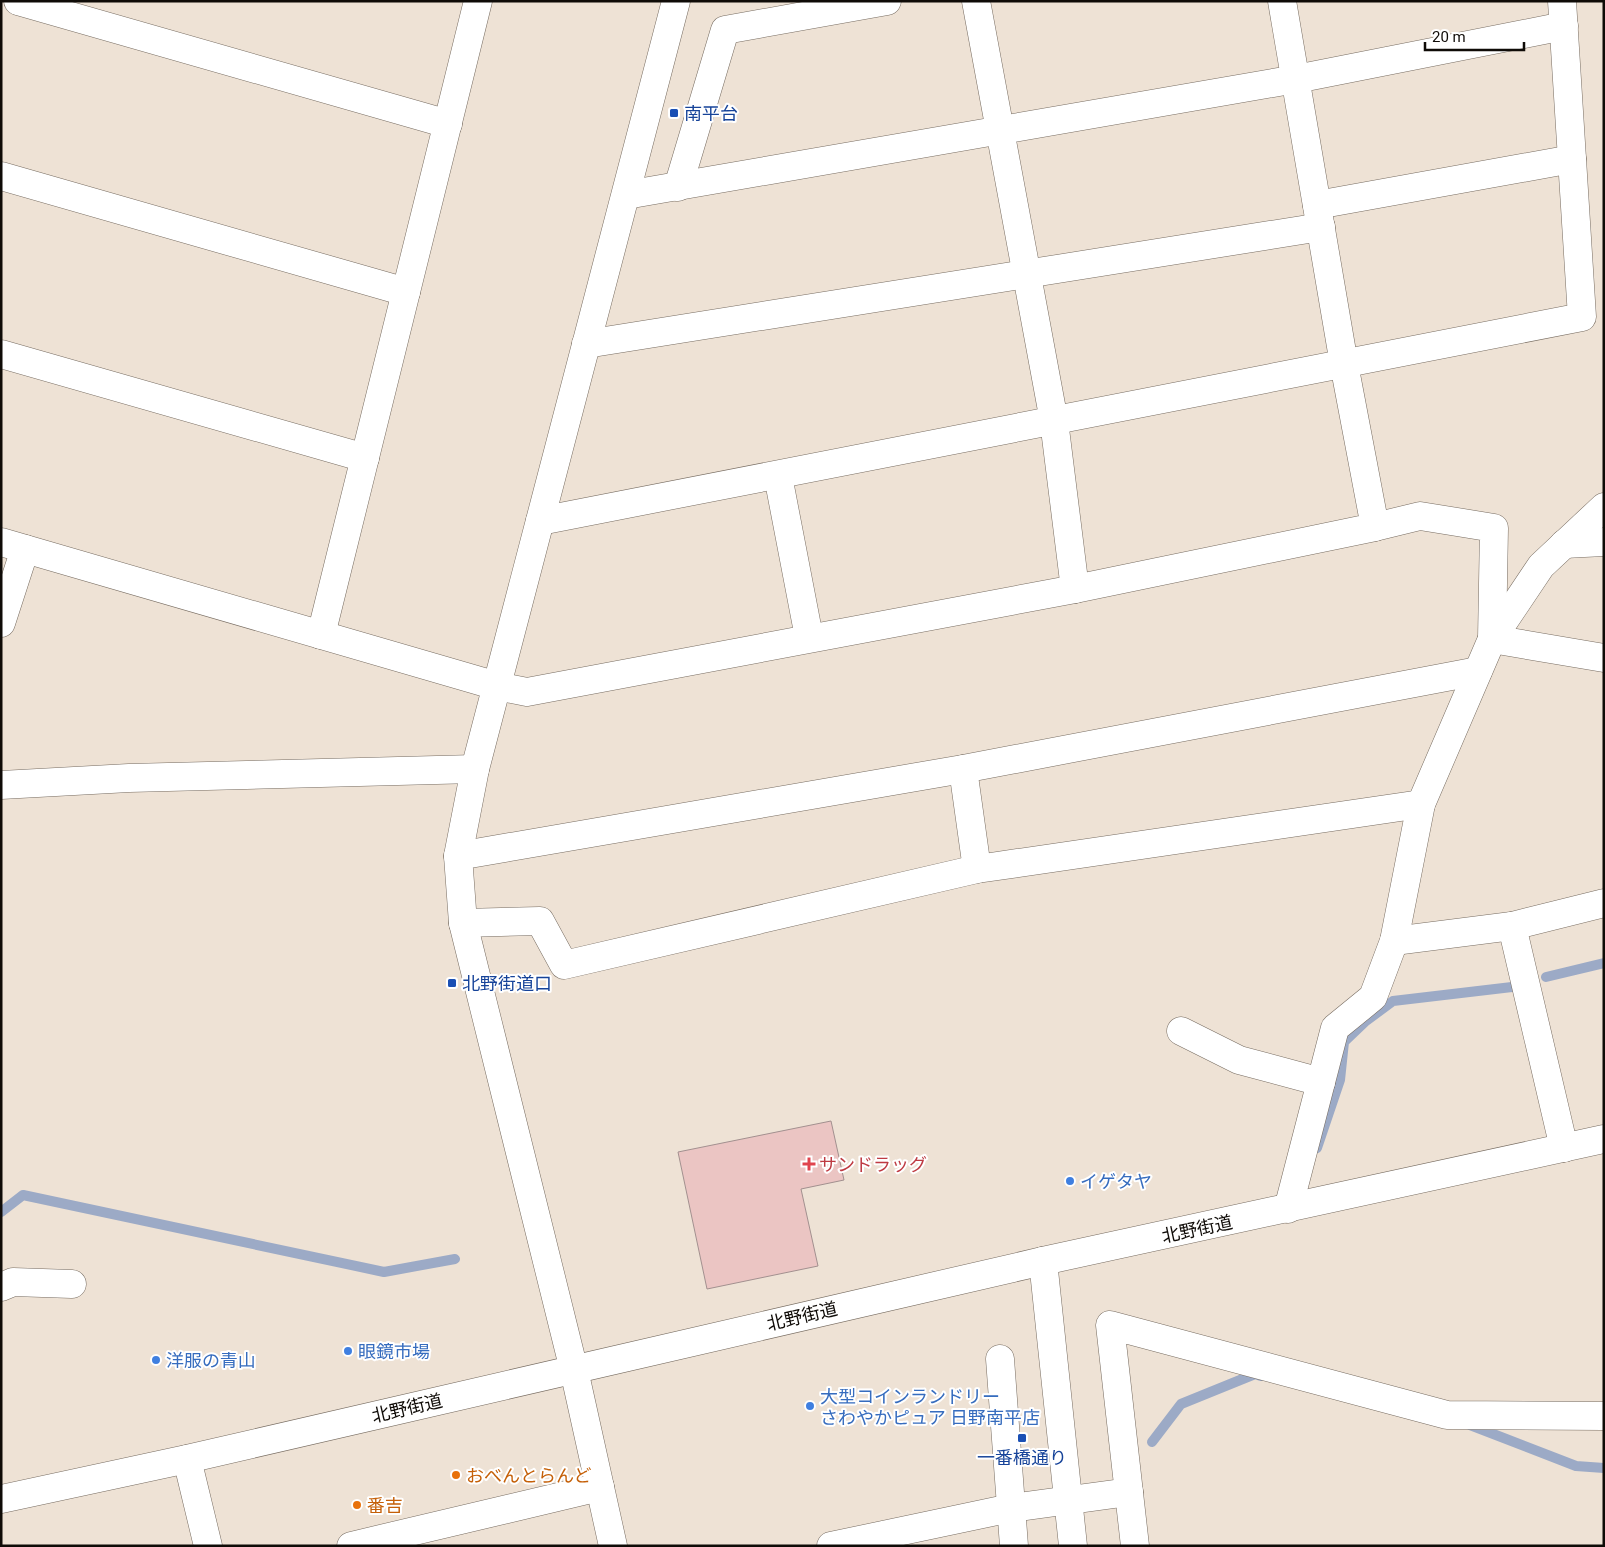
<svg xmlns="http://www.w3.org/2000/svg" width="1605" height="1547" viewBox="0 0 1605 1547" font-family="Roboto,'Noto Sans JP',sans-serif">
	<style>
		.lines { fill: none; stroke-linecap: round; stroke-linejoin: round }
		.stream { stroke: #9caac6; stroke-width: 10 }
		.building { fill: #ebc5c3; stroke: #a2908f }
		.minor-casing { stroke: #776c61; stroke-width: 29 }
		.major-casing { stroke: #776c61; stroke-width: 29 }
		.minor { stroke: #fff; stroke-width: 28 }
		.major { stroke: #fff; stroke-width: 28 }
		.transit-dot { fill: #1a4fb4; stroke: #fff; stroke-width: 2 }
		.health-dot { fill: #e0444e; stroke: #fff; stroke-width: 2 }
		.shop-dot { fill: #3f7fe0; stroke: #fff; stroke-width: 2 }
		.food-dot { fill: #e8710a; stroke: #fff; stroke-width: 2 }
		.labels { text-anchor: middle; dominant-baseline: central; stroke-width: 4; stroke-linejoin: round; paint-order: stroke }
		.transit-label { font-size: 18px; fill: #164399; stroke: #fff; text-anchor: start }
		.health-label { font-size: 18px; fill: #be3a42; stroke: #fff; text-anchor: start }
		.shop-label { font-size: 18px; fill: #366cbe; stroke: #fff; text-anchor: start }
		.street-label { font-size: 18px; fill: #0f0b07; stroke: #fff }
		.food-label { font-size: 18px; fill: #c56008; stroke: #fff; text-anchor: start }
	</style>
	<rect width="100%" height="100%" fill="#eee2d5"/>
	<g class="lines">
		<g class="stream">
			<polyline points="1546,977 1604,963"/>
			<polyline points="1317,1148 1340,1080 1344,1042 1366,1021 1393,1001 1512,987"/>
			<polyline points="1,1212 23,1195 384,1272 455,1259"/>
			<polyline points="1470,1425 1576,1466 1604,1468"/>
			<polyline points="1152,1442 1181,1404 1255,1374 1261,1376"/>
		</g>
	</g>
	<polygon class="building" points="831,1121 844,1180 801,1189 818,1266 707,1289 678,1152"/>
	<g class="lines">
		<g class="minor-casing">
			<g id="minor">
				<polyline points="18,1 448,124"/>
				<polyline points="976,1 1054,421 1075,589"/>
				<polyline points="1,176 406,292"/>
				<polyline points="678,187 725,30 887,1"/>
				<polyline points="626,195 1296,79 1564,26"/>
				<polyline points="1317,205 1572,159"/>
				<polyline points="586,344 1321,227"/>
				<polyline points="1,354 365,458"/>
				<polyline points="778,476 809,637"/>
				<polyline points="540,521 1582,317 1562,1"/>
				<polyline points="1375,527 1420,516 1494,528 1492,639 1604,658"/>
				<polyline points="1,542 497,686 527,692 1075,589 1375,527 1344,364 1282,1"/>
				<polyline points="1564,544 1604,542"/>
				<polyline points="1,623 25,549"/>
				<polyline points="321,635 478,1"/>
				<polyline points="963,769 977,869"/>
				<polyline points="1,785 129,778 475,769"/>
				<polyline points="458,856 963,769 1478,671"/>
				<polyline points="463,923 540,921 564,965 977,869 1421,804"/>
				<polyline points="1512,926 1564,1148"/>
				<polyline points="1394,941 1512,926 1604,903"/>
				<polyline points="1181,1031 1239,1060 1321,1082"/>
				<polyline points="1288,1209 1335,1028 1373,997 1394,941 1421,804 1492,639 1541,566 1604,507"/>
				<polyline points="1043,1261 1073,1546"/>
				<polyline points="1,1287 13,1282 72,1284"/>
				<polyline points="1000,1359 1014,1546"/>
				<polyline points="187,1459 208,1546"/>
				<polyline points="351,1546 600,1487"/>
				<polyline points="613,1546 574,1370 463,923 458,856 475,769 676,1"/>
				<polyline points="831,1546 1011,1508 1129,1492"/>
				<polyline points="1135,1546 1110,1325 1447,1415 1604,1416"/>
			</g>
		</g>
		<g class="major-casing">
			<polyline id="major" points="1,1499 187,1459 1043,1261 1604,1139"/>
		</g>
		<use href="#minor" class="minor"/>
		<use href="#major" class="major"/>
	</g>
	<g class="transit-dot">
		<rect x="669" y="108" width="10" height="10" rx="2.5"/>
		<rect x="447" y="978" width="10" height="10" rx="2.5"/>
		<rect x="1017" y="1433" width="10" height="10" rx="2.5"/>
	</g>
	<path class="health-dot" d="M806.5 1156.5h5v5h5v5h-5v5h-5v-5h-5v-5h5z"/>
	<g class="shop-dot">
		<circle cx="1070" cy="1181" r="5"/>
		<circle cx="348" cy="1351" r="5"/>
		<circle cx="156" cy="1360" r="5"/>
		<circle cx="810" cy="1406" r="5"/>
	</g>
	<g class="food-dot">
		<circle cx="456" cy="1475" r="5"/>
		<circle cx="357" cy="1505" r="5"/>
	</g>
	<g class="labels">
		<g class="transit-label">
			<text x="684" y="113">南平台</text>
			<text x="462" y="983">北野街道口</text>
			<text x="1022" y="1457" text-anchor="middle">一番橋通り</text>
		</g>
		<g class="health-label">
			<text x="819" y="1164">サンドラッグ</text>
		</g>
		<g class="shop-label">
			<text x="1080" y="1181">イゲタヤ</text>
			<text x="358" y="1351">眼鏡市場</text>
			<text x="166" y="1360">洋服の青山</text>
			<text x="820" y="1396">大型コインランドリー<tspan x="820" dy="21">さわやかピュア 日野南平店</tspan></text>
		</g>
		<g class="street-label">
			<text transform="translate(1197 1229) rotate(-12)">北野街道</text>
			<text transform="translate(802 1316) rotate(-13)">北野街道</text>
			<text transform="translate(407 1408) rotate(-13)">北野街道</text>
		</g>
		<g class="food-label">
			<text x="466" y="1475">おべんとらんど</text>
			<text x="367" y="1505">番吉</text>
		</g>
	</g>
	<rect width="1605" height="1547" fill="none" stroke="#0f0b07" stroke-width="5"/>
	<path d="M1425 42v8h99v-8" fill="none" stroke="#0f0b07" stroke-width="2.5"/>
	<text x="1432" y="42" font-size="15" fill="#0f0b07" stroke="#ffffff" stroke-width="4" paint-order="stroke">20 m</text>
</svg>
